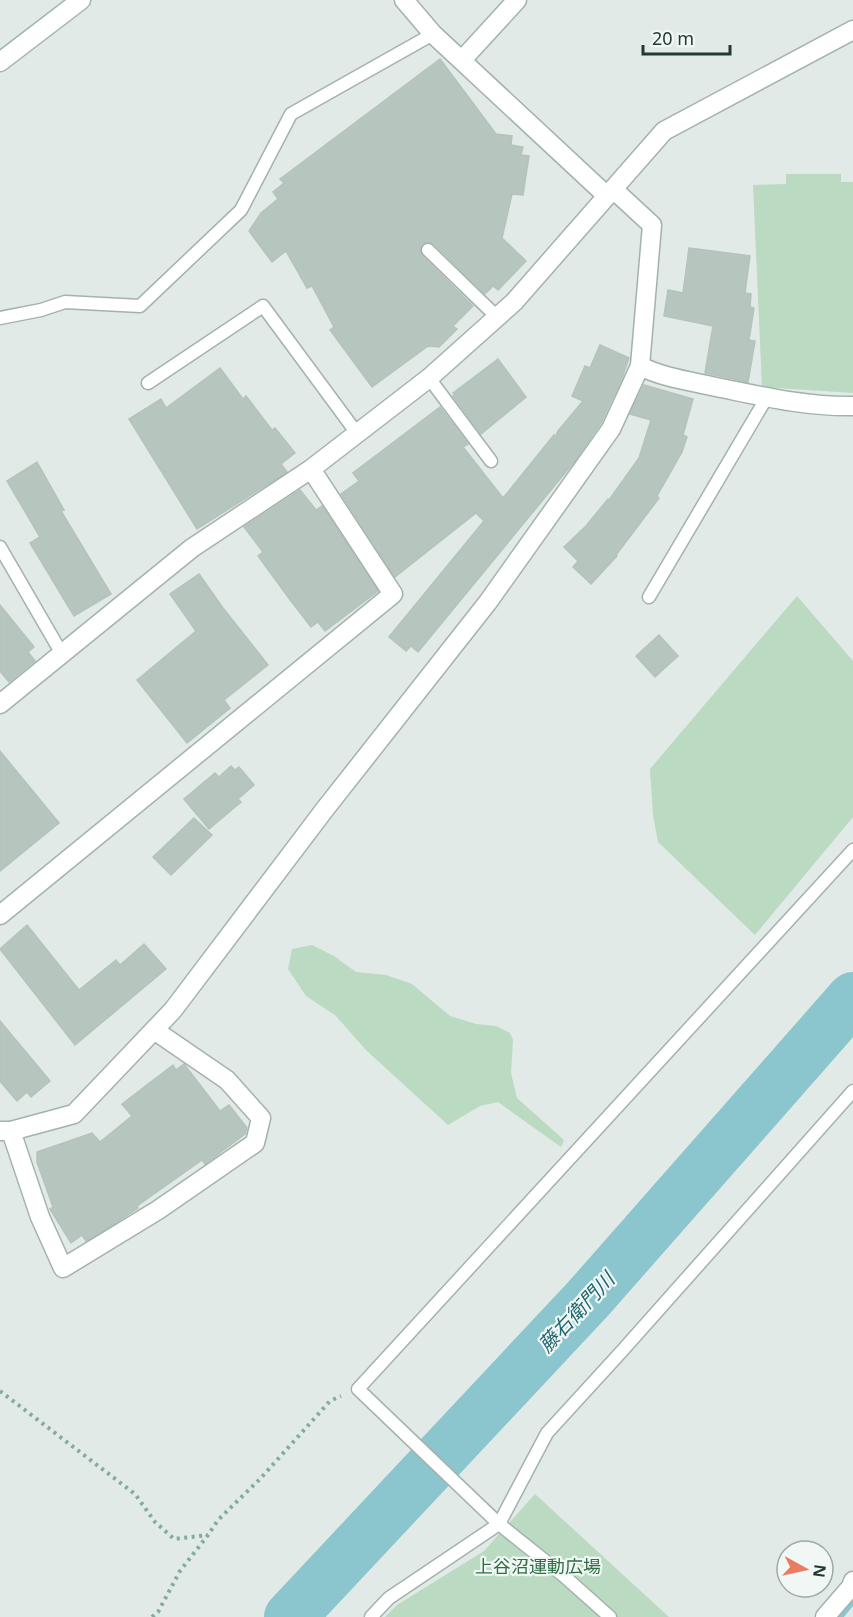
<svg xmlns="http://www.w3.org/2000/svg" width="853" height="1617" viewBox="0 0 853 1617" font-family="'Noto Sans','Noto Sans JP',sans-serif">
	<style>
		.green { fill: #badac2 }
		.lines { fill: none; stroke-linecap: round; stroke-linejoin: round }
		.stream { stroke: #8bc5cd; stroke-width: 9 }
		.river { stroke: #8bc5cd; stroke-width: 52 }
		.building { fill: #b6c5be; stroke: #b3c4bc; stroke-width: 1.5 }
		.lane-casing { stroke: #a4b2ad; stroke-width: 15 }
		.street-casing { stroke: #a4b2ad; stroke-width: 21 }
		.secondary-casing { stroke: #a0b5ad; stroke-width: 21 }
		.path { stroke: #83ac9e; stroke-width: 4; stroke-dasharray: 3 4.5; stroke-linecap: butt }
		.lane { stroke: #fff; stroke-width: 12 }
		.street { stroke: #fff; stroke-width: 18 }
		.secondary { stroke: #fff; stroke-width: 18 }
		.labels { text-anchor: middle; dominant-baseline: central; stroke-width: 4.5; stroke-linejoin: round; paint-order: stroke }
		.park-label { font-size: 18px; fill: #2f6e45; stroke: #f1f7f4 }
		.water-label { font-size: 20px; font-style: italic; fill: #206772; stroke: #f1f7f4 }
	</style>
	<rect width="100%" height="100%" fill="#e1eae6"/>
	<g class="green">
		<polygon points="786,174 841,174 841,182 853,182 853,393 762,387 753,185 786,184"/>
		<polygon points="797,596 853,661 853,817 755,935 658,842 653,815 650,769"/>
		<polygon points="312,945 334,956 356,972 386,975 412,984 450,1016 476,1024 496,1026 510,1033 513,1040 511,1073 517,1098 564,1140 561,1147 498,1102 480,1106 448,1125 367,1051 335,1015 306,996 288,969 292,949"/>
		<polygon points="535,1494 669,1617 385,1617 397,1605 484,1551"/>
	</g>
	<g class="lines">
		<polyline class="stream" points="838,1617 853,1599"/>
		<polyline class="river" points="290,1617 588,1299 853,998"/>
	</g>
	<g class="building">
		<polygon points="440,59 496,134 512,136 511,145 523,147 521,155 529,156 523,195 512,194 502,238 526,261 498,290 493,286 485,294 434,244 429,242 423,244 420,249 422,256 473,306 453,326 457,329 439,347 428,346 372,387 330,330 334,327 312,286 307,288 286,251 272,262 249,231 261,213 278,199 273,192 284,183 280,179"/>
		<polygon points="689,248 750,256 745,293 751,294 750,307 754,308 749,340 755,341 748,382 705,373 713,326 664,316 668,290 683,293"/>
		<polygon points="600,345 629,358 622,378 601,423 574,462 418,652 411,646 406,651 389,637 484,521 476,513 395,577 341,494 359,481 353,473 440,407 468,444 463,447 503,498 554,435 555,437 558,431 583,401 572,396 585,366 590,368"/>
		<polygon points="498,359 526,397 481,434 453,396 455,395 453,393"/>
		<polygon points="220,368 243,399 246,396 272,430 275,428 295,453 281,464 287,472 197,529 129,419 161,399 166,408"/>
		<polygon points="644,385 693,399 683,435 687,437 682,452 657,496 659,498 616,555 617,556 591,584 573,567 578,561 564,547 586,526 608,499 609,500 639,458 651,420 630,414"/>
		<polygon points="37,462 64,510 61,511 111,594 74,616 30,543 40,537 7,481"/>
		<polygon points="300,490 316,510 322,506 378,591 325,631 318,622 311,627 291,601 258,556 263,552 244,527"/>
		<polygon points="199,574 223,608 268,665 224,700 230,708 187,743 137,680 196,631 170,594"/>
		<polygon points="0,605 34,647 28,652 35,661 9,682 0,671"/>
		<polygon points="659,635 678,656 655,677 636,656"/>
		<polygon points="0,751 59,823 0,871"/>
		<polygon points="231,766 235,770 239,767 254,785 238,799 241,802 209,829 184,799 215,773 219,777"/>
		<polygon points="194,818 212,835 171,875 153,857"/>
		<polygon points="27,925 79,990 116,960 120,965 144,944 166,969 75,1045 0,949"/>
		<polygon points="0,1021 50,1081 31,1097 27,1092 17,1101 0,1081"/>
		<polygon points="184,1064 220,1111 229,1105 247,1128 245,1134 205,1164 202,1160 137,1206 138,1208 103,1231 86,1241 82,1235 71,1243 50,1209 53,1207 37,1162 37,1152 92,1133 100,1142 132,1116 122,1104 173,1065 176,1070"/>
	</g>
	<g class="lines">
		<g class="lane-casing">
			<g id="lane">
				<polyline points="428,250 497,317"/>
				<polyline points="0,318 41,310 65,302 140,306 241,210 291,114 433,34"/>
				<polyline points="429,378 491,461"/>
				<polyline points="148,383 263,306 356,432"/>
				<polyline points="0,547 62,654"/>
				<polyline points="649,597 767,397"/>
				<polyline points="371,1617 389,1598 499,1524 547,1433 622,1351 853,1091"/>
				<polyline points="610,1617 564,1576 499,1524 358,1389 853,850"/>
			</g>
		</g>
		<g class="street-casing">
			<g id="street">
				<polyline points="404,0 433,34 607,196"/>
				<polyline points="462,60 517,0"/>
				<path d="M640,366C664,378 690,381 716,387C761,396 806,407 853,406"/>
				<polyline points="0,704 192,548 311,469 429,378 514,302 664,131 853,30"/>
				<polyline points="0,915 393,594 311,469"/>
				<polyline points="0,1131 11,1131 74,1114 173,1010 325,809 488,602 611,429 640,366 652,225 613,189"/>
				<polyline points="11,1131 40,1217 63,1268 158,1210 255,1143 261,1118 227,1080 154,1030"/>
				<polyline points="825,1617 851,1587 853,1581"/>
			</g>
		</g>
		<g class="secondary-casing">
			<polyline id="secondary" points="0,62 81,0"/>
		</g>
		<g class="path">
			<polyline points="0,1391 135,1494 155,1522 174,1539 208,1535"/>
			<polyline points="152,1617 158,1612 180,1571 208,1535 218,1520 260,1479 330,1401 341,1396"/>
		</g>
		<use href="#lane" class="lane"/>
		<use href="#street" class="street"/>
		<use href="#secondary" class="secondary"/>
	</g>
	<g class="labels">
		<g class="park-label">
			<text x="538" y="1566">上谷沼運動広場</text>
		</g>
		<g class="water-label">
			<text transform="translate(576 1312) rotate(-47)">藤右衛門川</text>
		</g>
	</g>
	<g transform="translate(805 1569) rotate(98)"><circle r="28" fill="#f1f7f4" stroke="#9eaba7" stroke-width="1.5"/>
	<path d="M0-4.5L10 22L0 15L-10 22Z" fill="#ea7c5f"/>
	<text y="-9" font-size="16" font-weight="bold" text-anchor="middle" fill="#223a33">N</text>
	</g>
	<path d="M643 45v9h87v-9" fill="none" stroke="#223a33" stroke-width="3"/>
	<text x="652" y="45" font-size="18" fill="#223a33" stroke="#f1f7f4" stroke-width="4.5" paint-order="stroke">20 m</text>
</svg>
